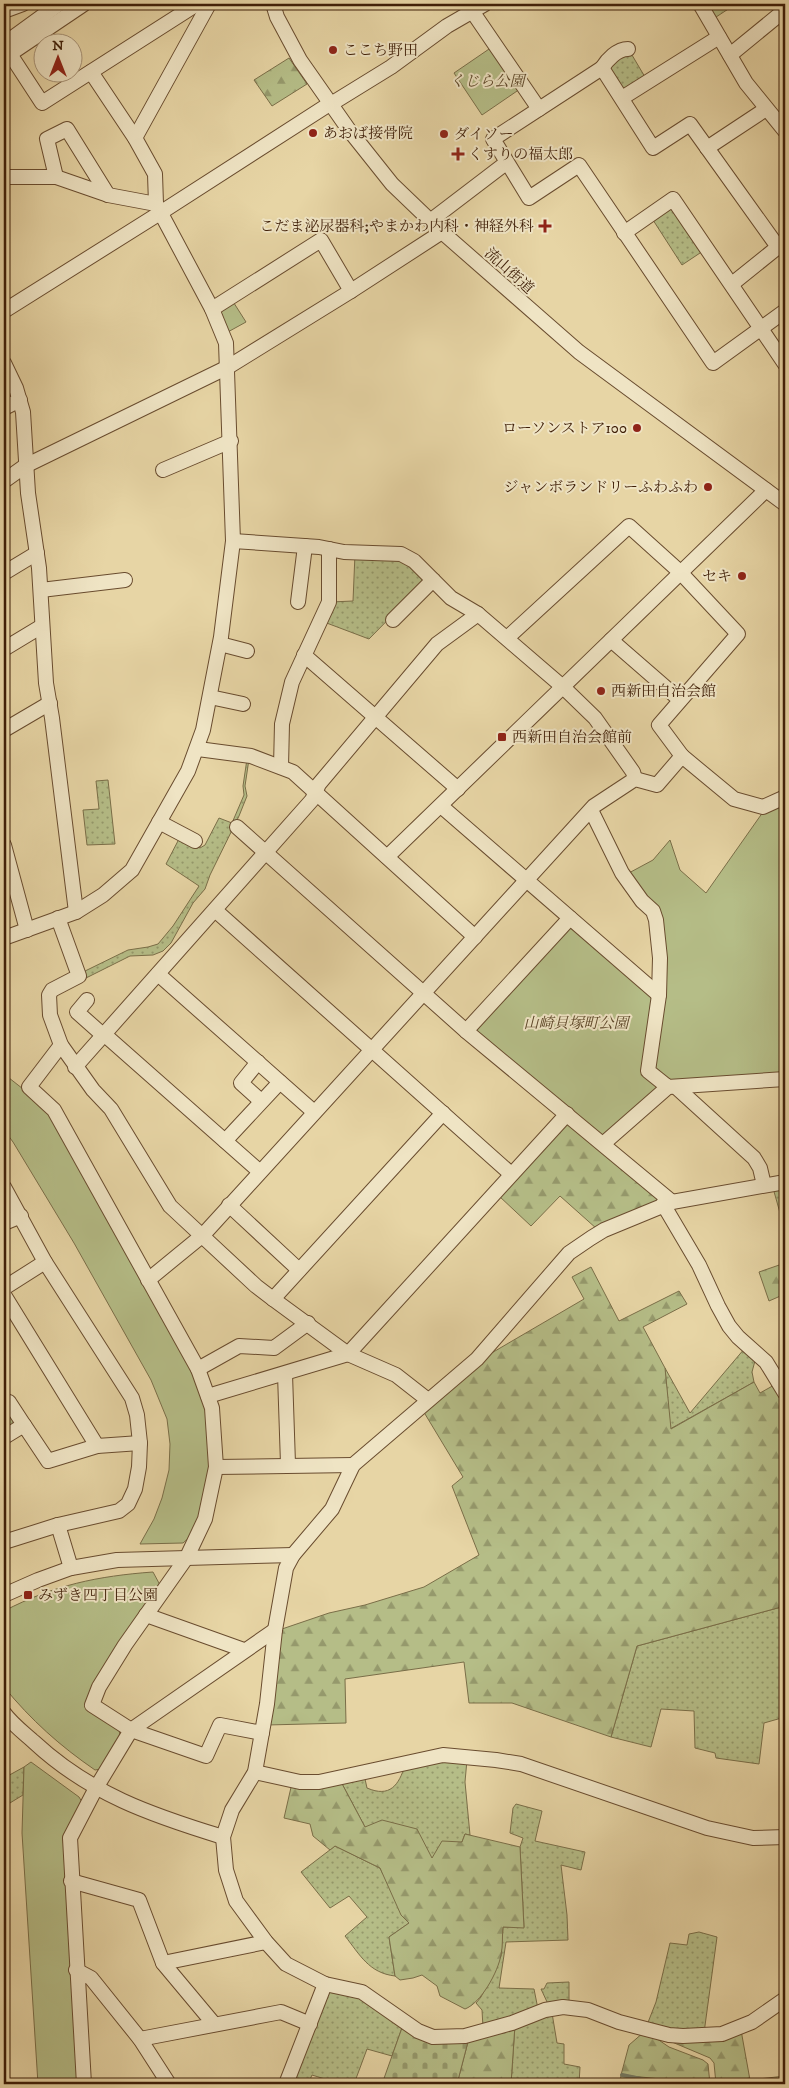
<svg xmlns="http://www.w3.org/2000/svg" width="789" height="2088" viewBox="0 0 789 2088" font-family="'IM FELL DW Pica','Noto Serif JP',serif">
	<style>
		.grass { fill: url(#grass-dots); stroke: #7a6e48 }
		.forest { fill: url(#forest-firs); stroke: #7a6e48 }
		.cemetery { fill: url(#cemetery-stones); stroke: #7a6e48 }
		.green { fill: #b5bd87; stroke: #7a6e48 }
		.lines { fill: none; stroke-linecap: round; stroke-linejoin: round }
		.stream { stroke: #747b65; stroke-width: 4 }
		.minor-casing { stroke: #694c2f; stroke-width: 16 }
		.minor { stroke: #efe4c4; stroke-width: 14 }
		.poi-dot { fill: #8f2418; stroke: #efe4c4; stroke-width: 2 }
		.labels { text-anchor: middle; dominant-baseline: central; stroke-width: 4; stroke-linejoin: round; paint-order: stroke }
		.poi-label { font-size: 15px; fill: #3f1f08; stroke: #efe4c4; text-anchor: start }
		.park-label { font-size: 15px; font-style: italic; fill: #5c4628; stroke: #efe4c4 }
		.street-label { font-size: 15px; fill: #3f1f08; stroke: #efe4c4 }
	</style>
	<defs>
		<pattern id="grass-dots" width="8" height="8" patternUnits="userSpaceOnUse" patternTransform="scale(1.25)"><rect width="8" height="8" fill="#b5bd87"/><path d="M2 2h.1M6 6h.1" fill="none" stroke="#95996c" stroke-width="1.8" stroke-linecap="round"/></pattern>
		<pattern id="forest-firs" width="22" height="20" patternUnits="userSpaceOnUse" patternTransform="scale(1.25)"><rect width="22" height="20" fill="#b5bd87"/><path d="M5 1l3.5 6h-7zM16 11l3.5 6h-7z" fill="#95996c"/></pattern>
		<pattern id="cemetery-stones" width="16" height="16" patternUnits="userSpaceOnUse" patternTransform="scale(1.25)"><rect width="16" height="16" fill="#b5bd87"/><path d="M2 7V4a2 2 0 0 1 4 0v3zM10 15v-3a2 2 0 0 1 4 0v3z" fill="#95996c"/></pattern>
	</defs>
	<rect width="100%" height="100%" fill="#e7d5a5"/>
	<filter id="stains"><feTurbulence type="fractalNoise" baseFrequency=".004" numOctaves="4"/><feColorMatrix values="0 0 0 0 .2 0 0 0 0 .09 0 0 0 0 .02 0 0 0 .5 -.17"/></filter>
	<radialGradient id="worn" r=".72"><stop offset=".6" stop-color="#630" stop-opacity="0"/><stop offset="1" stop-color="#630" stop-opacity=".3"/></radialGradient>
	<g class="grass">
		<polygon points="704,4 736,4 713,19"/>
		<polygon points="629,50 645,77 626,90 621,88 608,68"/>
		<polygon points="669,209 675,210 703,251 682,265 653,220"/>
		<polygon points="355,554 400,556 427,580 369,639 324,622 331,602 353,601"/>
		<polygon points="247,759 249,759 245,786 247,796 239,816 210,875 205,889 193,903 171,943 163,951 153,955 130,956 86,978 83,972 128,950 148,947 158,944 173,926 199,886 166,864 180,837 200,848 205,845 219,818 232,823 244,795 243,786"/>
		<polygon points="108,780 115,844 87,845 83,810 99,809 96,781"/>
		<polygon points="785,1186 785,1219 782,1220 773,1188"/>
		<polygon points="745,1348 756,1357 752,1372 754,1382 670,1429 665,1368 690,1413"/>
		<polygon points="8,1409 16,1422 8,1428 4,1422 4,1411"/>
		<polygon points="785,1606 785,1717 764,1723 759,1764 716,1758 715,1753 695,1748 694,1711 661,1709 651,1747 611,1737 637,1646"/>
		<path d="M467,1760L465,1782L470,1835L465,1834L462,1842L432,1859L365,1827L340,1780L365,1779L367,1788C390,1798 399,1785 405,1765Z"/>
		<polygon points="24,1767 23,1795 5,1806 4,1778"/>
		<polygon points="516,1804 542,1811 535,1841 585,1852 581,1870 561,1865 567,1915 568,1940 506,1942 499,1988 534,1989 538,2009 483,2028 482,2010 476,2003 481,1997 501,1956 503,1927 524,1927 520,1847 523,1838 510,1833 513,1808"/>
		<path d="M335,1846L380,1868L409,1923L389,1937L395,1976C369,1973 360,1955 345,1936L367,1917L349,1896L330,1908L301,1872Z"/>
		<polygon points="699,1932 717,1937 704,2033 681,2033 647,2025 656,2002 670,1943 687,1945 689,1934"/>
		<polygon points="569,1982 569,2003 548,2004 541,1989 544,1989 547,1983"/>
		<polygon points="330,1990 350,1992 403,2025 392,2056 367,2049 354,2084 341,2084 312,2075 308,2084 291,2084"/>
		<polygon points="552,2013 557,2043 564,2044 564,2064 580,2067 579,2084 511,2084 515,2025"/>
		<polygon points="621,2075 663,2079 662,2084 620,2084"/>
	</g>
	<g class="forest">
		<polygon points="289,58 307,84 272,106 254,80"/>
		<polygon points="565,1124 570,1124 659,1197 658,1202 597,1229 560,1196 531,1226 499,1196"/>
		<polygon points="785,1263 785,1294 769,1301 759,1272"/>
		<polygon points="591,1267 619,1321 679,1291 687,1304 643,1327 665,1368 671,1429 754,1382 760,1393 776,1384 785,1400 785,1545 783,1546 785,1552 785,1606 637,1646 611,1737 512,1703 469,1703 464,1662 345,1679 346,1723 267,1725 279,1630 329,1613 365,1605 424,1587 479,1555 452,1486 463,1477 422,1409 483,1358 584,1299 572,1277"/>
		<path d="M340,1780L365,1827L382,1820L417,1829L432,1858L442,1841L462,1842L465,1834L520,1847L524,1928L503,1927C502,1936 503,1946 501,1955C498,1972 481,2003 465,2009L440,1996L437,1986L422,1975L413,1978L400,1980L395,1976L389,1937L409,1923L401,1915L380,1868L335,1846L330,1850L313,1836L310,1824L284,1818L292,1783Z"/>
		<polygon points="515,2025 511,2084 457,2084 469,2038"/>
		<polygon points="741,2030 750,2080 785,2076 785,2084 716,2084 714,2063 710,2058 672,2042"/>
		<polygon points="644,2032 650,2034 669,2047 703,2060 708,2064 710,2084 621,2075 629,2045"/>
	</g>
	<polygon class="cemetery" points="403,2025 469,2038 457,2084 382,2084"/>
	<g class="green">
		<polygon points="492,47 520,89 482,115 454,73"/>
		<polygon points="232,300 246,322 226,333 220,312"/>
		<polygon points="785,803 785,1074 670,1082 654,1071 660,921 627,874 653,860 670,840 680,870 706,893 763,812"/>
		<polygon points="568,925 654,996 644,1071 657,1083 657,1089 605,1135 600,1135 475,1032 474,1027"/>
		<path d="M4,1074L32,1096L50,1112L192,1369C197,1381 204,1395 206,1408C213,1439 211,1524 183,1543L140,1544L154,1519L162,1498L169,1470L170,1444L167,1419L151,1380L74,1243L13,1142L4,1130Z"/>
		<path d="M153,1572L160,1585L93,1687L85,1707L119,1730L120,1735L101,1769L95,1770C60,1746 31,1720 4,1687V1611C54,1585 98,1576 153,1572Z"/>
		<polygon points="31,1762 79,1797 82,1802 63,1836 78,2084 38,2084 22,1833 24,1767"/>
	</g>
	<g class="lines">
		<polyline class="stream" points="622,2075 665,2084"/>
		<g class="minor-casing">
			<g id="minor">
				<polyline points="273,4 277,17 300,60 349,130 392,184 442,232 579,352 785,504"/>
				<polyline points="700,4 746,83 785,131"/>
				<polyline points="4,11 23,4"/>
				<polyline points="472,11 539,109"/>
				<polyline points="4,44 59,4"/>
				<polyline points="10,54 42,103 197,4"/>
				<polyline points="730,55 785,10"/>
				<polyline points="4,58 84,4"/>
				<path d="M602,68C607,60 617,49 628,49"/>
				<polyline points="622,98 719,37"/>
				<polyline points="331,104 391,67 447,26 485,4"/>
				<polyline points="135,138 209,4"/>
				<polyline points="707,148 766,109"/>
				<polyline points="4,177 56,177 108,195 156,204"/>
				<polyline points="56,177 47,139 67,129 108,195"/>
				<polyline points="430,221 506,163"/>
				<polyline points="624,233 673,199 785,364"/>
				<polyline points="732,284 778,247 690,124 653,148 602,68 493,139 529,198 579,165 713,363 785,311"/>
				<polyline points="212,309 321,240 351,291"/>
				<polyline points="4,311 160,213 331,103"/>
				<polyline points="4,363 16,388 23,412 28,493 39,568 46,683 52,718 76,912"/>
				<polyline points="4,408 20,400"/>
				<polyline points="163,470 231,441"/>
				<polyline points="4,481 25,466 228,367 351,291 442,232"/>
				<polyline points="233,541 319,547 344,552 401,554 414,561 451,598 478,614 563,687 595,718 633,772 635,779"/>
				<polyline points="4,573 37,553"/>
				<polyline points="41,590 125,580"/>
				<polyline points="298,602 305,546"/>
				<polyline points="393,620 433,580"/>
				<polyline points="507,638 629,526 680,572 738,634 659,725 682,756"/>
				<polyline points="611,640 680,700"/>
				<polyline points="220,644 247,651"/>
				<polyline points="4,649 42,626"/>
				<polyline points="304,655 458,789"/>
				<polyline points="210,697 243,704"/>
				<polyline points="4,730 50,703"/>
				<polyline points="198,749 251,756 293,772 475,937"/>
				<polyline points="281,767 282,724 292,682 329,602 329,549"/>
				<polyline points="441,806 659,995"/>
				<polyline points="591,810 622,873 642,901 653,911 656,920 660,958 659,995 648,1071 668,1087 785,1079"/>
				<polyline points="159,822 195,841"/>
				<polyline points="237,827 466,1031 672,1202"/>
				<polyline points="4,845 27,930"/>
				<polyline points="387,857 766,490"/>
				<polyline points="215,910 511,1174"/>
				<polyline points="58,918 79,976 52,990 49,995 50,1015 61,1045 93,1090 111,1109 170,1206 256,1286 273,1299 348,1354 396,1375 428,1400"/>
				<polyline points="4,938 76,912 103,895 132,870 188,771 203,730 221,637 233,541 226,343 212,309 156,204 155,174 135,138 91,72"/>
				<polyline points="158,974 314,1112"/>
				<polyline points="87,1000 77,1012 104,1036"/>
				<polyline points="466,1031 570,918"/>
				<polyline points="105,1035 259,1171"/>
				<polyline points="61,1045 29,1087 54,1110 198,1369 212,1408 216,1467 205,1519 187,1557 125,1645 99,1687 92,1705 131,1730 206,1756 220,1725 262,1733"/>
				<polyline points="258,1062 241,1083 261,1101"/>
				<polyline points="75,1067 312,800 319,784 437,644 478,614"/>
				<polyline points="676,1087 754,1158 760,1168 764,1185"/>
				<polyline points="225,1141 280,1082"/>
				<polyline points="603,1144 668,1087"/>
				<polyline points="785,1182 672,1202 604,1230 591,1238 569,1253 477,1359 353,1465 332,1509 293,1555 286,1568 275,1630 267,1704 255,1772 232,1810 223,1837 226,1870 236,1901 266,1942 286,1964 325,1984 362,1992 418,2031 433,2037 465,2036 512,2023 545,2010 563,2007 588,2010 619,2022 669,2035 683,2036 722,2034 752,2022 785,1999"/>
				<polyline points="4,1187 45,1262"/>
				<polyline points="663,1204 699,1265 718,1306 729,1326 738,1337 766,1362 785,1393"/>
				<polyline points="229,1205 299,1270"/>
				<polyline points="4,1223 21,1216"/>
				<polyline points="148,1280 203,1235 594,806 635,779 657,785 682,756 734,799 763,807 785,797"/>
				<polyline points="4,1288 45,1262 132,1398 137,1415 140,1443 139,1467 135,1489 128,1504 119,1511 58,1525 4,1542"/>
				<polyline points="4,1295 97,1446"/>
				<polyline points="273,1299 443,1113"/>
				<polyline points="198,1369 239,1346 274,1348 308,1323"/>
				<polyline points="285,1374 288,1464"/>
				<polyline points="208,1396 348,1354 567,1114"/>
				<polyline points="4,1406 9,1402 24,1425"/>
				<polyline points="4,1432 6,1436 24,1425 48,1461 97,1446 140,1443"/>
				<polyline points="216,1467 353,1465"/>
				<polyline points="58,1525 71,1568"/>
				<polyline points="4,1595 38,1580 71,1568 117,1560 293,1555"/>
				<polyline points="146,1615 244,1650"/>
				<path d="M4,1713C12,1724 24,1733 34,1742C90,1794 151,1815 223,1837"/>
				<polyline points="255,1772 300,1782 319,1782 443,1755 496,1760 521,1764 707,1828 753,1838 785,1837"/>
				<polyline points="71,1881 139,1900 163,1963 214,2024"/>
				<polyline points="163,1963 266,1942"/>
				<polyline points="76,1970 91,1978 140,2039 169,2084"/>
				<polyline points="140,2039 281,2012 310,2024"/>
				<polyline points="84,2084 70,1838 96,1788 131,1730 275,1630"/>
				<polyline points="286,2084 325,1984"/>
			</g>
		</g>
		<use href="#minor" class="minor"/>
	</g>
	<g class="poi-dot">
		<circle cx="333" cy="50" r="5"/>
		<circle cx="313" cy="133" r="5"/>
		<circle cx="444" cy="134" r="5"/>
		<path d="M455.5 146.5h5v5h5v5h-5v5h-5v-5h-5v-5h5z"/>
		<path d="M542.5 218.5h5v5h5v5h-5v5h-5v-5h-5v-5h5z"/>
		<circle cx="637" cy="428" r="5"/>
		<circle cx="708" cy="487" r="5"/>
		<circle cx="742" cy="576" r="5"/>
		<circle cx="601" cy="691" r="5"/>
		<rect x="497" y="732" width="10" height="10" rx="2.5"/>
		<rect x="23" y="1590" width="10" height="10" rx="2.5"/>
	</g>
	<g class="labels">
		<g class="poi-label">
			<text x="343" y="50">ここち野田</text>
			<text x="323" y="133">あおば接骨院</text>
			<text x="454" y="134">ダイソー</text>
			<text x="468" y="154">くすりの福太郎</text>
			<text x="534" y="226" text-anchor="end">こだま泌尿器科;やまかわ内科・神経外科</text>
			<text x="627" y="428" text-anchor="end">ローソンストア100</text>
			<text x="698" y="487" text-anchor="end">ジャンボランドリーふわふわ</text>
			<text x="732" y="576" text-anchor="end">セキ</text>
			<text x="611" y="691">西新田自治会館</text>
			<text x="512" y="737">西新田自治会館前</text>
			<text x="38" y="1595">みずき四丁目公園</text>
		</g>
		<g class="park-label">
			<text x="487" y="81">くじら公園</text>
			<text x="576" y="1023">山崎貝塚町公園</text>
		</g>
		<g class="street-label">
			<text transform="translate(509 271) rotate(42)">流山街道</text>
		</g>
	</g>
	<rect width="789" height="2088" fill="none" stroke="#e7d5a5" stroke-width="20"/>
	<rect x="5" y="5" width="779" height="2078" fill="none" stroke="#3f1f08" stroke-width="2.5"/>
	<rect x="10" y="10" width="769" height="2068" fill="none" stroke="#3f1f08"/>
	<g transform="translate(58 58)"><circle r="24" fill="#efe4c4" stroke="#a99579"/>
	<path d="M0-4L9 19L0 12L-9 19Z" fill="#8f2418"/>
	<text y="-8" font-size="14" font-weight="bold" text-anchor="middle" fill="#3f1f08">N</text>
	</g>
	<rect width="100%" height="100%" filter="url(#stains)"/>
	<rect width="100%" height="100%" fill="url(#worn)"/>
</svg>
